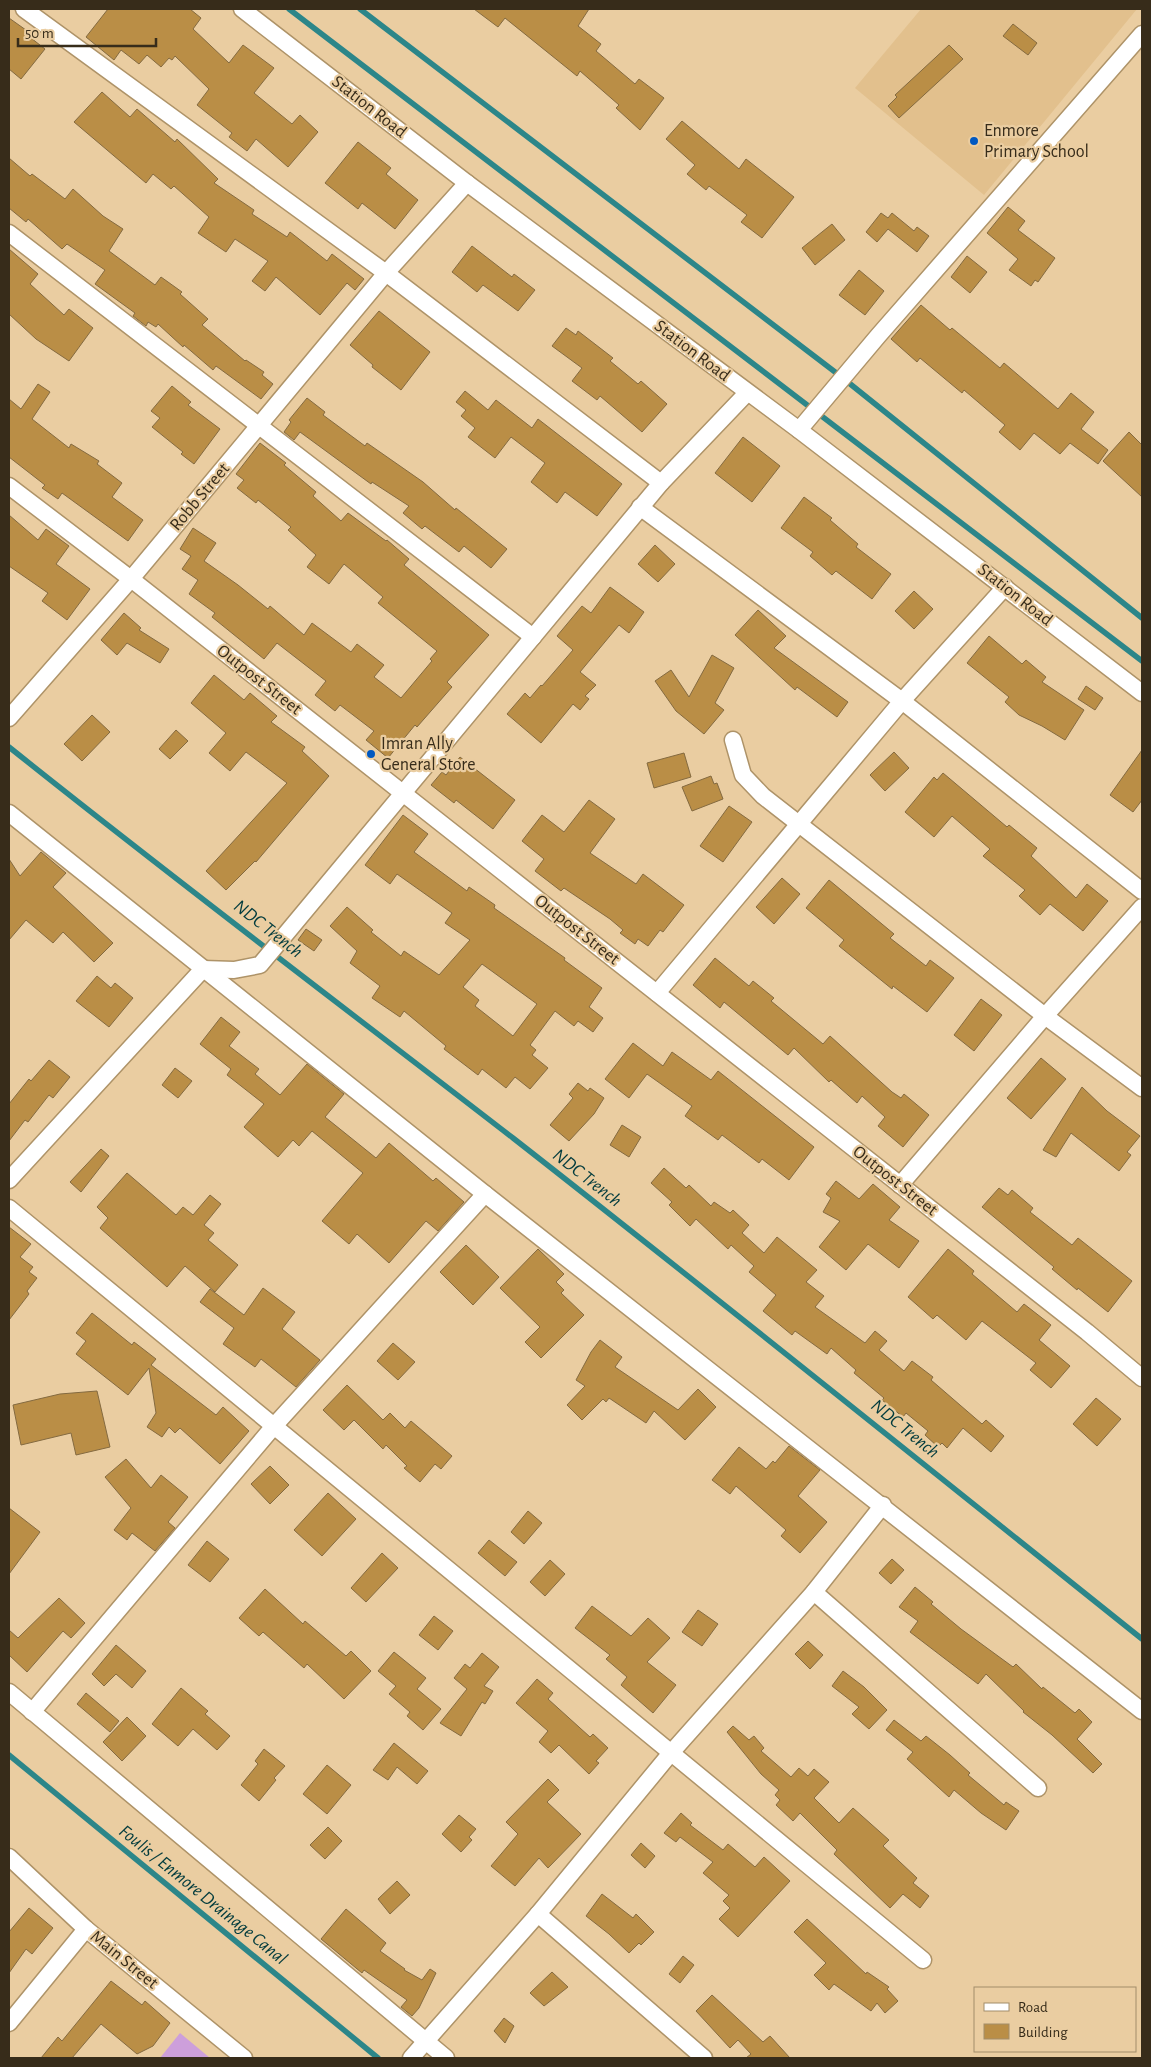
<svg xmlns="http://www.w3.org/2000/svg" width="1151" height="2067" viewBox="0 0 1151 2067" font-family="'Alegreya Sans',sans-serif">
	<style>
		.built { fill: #e2c08d }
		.green { fill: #cd9fdb }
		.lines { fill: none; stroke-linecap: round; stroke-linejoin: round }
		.stream { stroke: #2c8689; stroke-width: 5.5 }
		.building { fill: #ba8e46; stroke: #846a40; fill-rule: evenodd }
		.street-casing { stroke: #ae9368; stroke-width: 19 }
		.street { stroke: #fff; stroke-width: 16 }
		.poi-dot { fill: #0058c1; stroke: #eacda1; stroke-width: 2 }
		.labels { text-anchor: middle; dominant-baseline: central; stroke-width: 4.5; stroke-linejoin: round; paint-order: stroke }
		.street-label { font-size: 18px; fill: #372c1a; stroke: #eacda1 }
		.poi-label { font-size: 18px; fill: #372c1a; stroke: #eacda1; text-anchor: start }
		.water-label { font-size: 19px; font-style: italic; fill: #023b3d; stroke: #eacda1 }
	</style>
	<rect width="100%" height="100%" fill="#eacda1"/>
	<polygon class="built" points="921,9 1137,9 984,195 855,88"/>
	<polygon class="green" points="180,2033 210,2058 160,2058"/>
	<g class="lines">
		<g class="stream">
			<polyline points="289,9 1142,661"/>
			<polyline points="360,9 839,375 1142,618"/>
			<path d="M9,747C175,880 345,1008 513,1138C724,1303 933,1472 1142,1639"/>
			<polyline points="9,1755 378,2058"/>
		</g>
	</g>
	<g class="building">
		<polygon points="108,9 190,9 201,18 193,29 229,63 243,45 274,68 254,93 292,124 300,115 318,132 288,167 256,139 247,151 229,137 232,133 197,105 209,89 175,56 172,60 169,58 161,67 147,55 139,64 121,50 114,60 86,37"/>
		<polygon points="474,9 589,9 578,26 601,44 596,51 635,84 639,79 664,98 640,130 616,108 619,105 580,71 577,76 505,18 498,27"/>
		<polygon points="9,18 33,35 31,38 45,49 21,79 9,69"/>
		<polygon points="1013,24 1037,43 1028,55 1003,36"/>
		<polygon points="949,45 963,59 899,118 888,106 897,97 895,95"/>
		<polygon points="102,92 130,117 137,109 175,142 177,139 218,179 214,183 254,210 252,214 287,237 290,232 327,261 332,254 364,279 355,290 347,283 320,315 276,277 265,291 252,281 268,261 235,239 226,252 198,233 209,217 174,186 171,189 153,174 146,183 74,122"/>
		<polygon points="682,121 739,169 746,159 794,197 762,238 741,222 747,215 709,186 706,190 687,174 695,165 666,139"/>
		<polygon points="358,142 391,168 386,174 418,200 395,229 362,203 358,209 325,183"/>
		<polygon points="9,158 30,176 32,174 65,199 73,189 103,216 123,229 109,251 155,285 161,277 182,292 180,294 208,319 202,325 245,361 246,360 264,372 262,375 273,384 261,399 216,366 213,370 184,345 183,347 158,324 156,327 148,322 146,326 133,316 135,313 95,284 105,270 67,244 62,249 28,219 26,222 9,208"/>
		<polygon points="1008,207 1025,221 1018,230 1055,258 1038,282 1035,280 1031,286 1009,270 1018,259 987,233"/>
		<polygon points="881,213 888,218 892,213 914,231 917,227 929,236 917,252 888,229 877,242 866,232"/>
		<polygon points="832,224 845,240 815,265 802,248"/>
		<polygon points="472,246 512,277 514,274 535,290 518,311 483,285 477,292 452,272"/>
		<polygon points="9,249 38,274 30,284 64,315 69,309 93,328 69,361 36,339 9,314"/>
		<polygon points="967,256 987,272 970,293 951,277"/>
		<polygon points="859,270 884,291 865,315 839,295"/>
		<polygon points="921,305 950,330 952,328 1000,368 1004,363 1058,409 1071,393 1094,412 1081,429 1108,450 1098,464 1070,443 1060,454 1034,433 1020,450 999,432 1005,425 964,390 962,393 920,358 917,362 891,339"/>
		<polygon points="379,311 430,352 401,390 372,367 373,365 350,345"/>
		<polygon points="566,328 576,335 578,331 613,358 610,361 638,384 641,381 667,404 642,432 600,396 597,400 572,381 582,368 552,346"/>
		<polygon points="38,384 50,392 32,419 69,448 71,444 99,461 97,464 122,483 112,497 143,520 128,541 62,493 58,499 42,488 45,485 9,457 9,399 21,409"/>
		<polygon points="172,386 191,402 188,405 220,429 194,464 181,454 183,452 152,427 160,418 151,411"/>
		<polygon points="465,391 488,410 496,400 532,428 538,419 622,484 597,516 565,492 557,503 531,482 545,463 511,437 495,458 468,437 475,428 461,416 466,410 456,402"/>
		<polygon points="307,398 325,412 323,415 365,446 367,443 423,482 455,510 456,508 507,549 491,568 464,546 459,552 425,526 422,529 403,513 409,506 372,482 371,484 300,432 294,440 284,432 291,422 289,420"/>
		<polygon points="1129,432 1142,445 1142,497 1103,461"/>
		<polygon points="743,437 780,466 752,502 715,473"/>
		<polygon points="260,443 286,463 284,465 316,492 313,496 341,521 348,513 386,541 387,540 409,559 404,565 489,635 447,682 452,687 417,727 415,725 388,758 366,740 374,731 340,705 335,711 315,695 326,681 277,643 264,659 212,617 215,613 189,594 198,580 182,569 191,556 180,549 193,528 216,543 204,561 238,585 268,609 270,606 304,635 312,623 351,652 357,644 384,665 374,677 401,698 432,661 430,659 437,651 378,603 383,597 344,564 329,584 307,567 316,555 288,530 291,527 258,500 256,503 237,488 244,480 236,474"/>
		<polygon points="804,497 832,518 830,520 858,544 856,547 891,574 872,599 836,571 832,575 810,556 813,552 781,528"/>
		<polygon points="9,515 38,540 46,529 69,546 56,564 90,589 67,620 42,601 48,593 9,566"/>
		<polygon points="655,545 675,564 658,582 638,564"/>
		<polygon points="610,587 644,612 629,633 619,625 580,672 596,685 585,696 589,699 580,710 573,704 541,743 507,714 525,693 530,698 541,685 542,686 573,650 557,636 582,606 591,613"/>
		<polygon points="914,591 933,609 914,629 895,611"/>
		<polygon points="758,610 786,636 774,648 848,702 837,717 797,687 795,690 735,635"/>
		<polygon points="124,613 141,628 139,630 169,649 160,663 127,643 117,655 101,640"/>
		<polygon points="989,636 1022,664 1026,660 1046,677 1042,682 1084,710 1065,740 1042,726 1019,715 1005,702 1009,697 967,663"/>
		<polygon points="712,655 734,668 715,703 724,710 704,734 676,711 655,681 671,670 689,697"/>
		<polygon points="214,675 244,700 250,693 277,716 271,722 305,747 302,751 329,776 256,862 255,861 226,890 206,871 287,783 246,752 230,771 209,753 226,733 191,703"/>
		<polygon points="1086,686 1103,698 1095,710 1078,699"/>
		<polygon points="92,715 110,732 82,761 64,744"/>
		<polygon points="176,730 188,741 170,759 159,749"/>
		<polygon points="1142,750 1142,800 1133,812 1110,795"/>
		<polygon points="894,752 909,768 885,791 870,775"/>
		<polygon points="684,753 691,777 654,788 647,763"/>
		<polygon points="460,757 515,800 493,829 456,800 454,803 431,785 442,772 446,775"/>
		<polygon points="943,773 1007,827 1009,825 1037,848 1031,856 1076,898 1087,884 1108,901 1083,931 1050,904 1040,915 1019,896 1025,890 983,856 990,849 952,816 934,837 905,812 934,777 937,780"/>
		<polygon points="711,776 714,784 717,783 723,799 692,811 682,787"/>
		<polygon points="589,800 615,819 590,853 636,884 643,874 684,905 663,932 660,930 648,946 638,939 635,944 620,933 623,930 610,919 564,888 561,891 535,871 544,859 522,841 542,815 564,832"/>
		<polygon points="729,806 752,822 723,862 700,846"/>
		<path d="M403,815L428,834L414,852L467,891L469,887L495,905L494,908L565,958L564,960L602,988L589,1007L603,1018L593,1032L578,1021L574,1026L555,1011L530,1045L536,1050L532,1055L548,1068L530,1089L515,1077L506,1088L482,1069L478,1075L444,1049L446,1046L404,1011L400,1017L372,998L380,986L350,963L357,951L330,926L347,907L373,930L371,932L401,956L404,951L439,975L470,940L445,923L452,913L397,874L390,884L365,865ZM482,964L537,1004L513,1036L475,1006L479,1000L463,987Z"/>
		<polygon points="41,852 66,873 53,887 113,943 94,962 63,932 53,943 26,920 9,940 9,859 20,876"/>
		<polygon points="782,878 800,894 774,924 756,907"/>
		<polygon points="829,880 894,934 890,938 926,966 930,960 954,978 927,1012 893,986 892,989 839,946 844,940 806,908"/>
		<polygon points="306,929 322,940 314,951 298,940"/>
		<polygon points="715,958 749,986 753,981 774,998 771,1001 823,1044 830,1036 892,1092 901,1098 904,1094 929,1115 903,1147 878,1126 885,1117 862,1096 857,1103 831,1080 829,1082 794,1048 788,1055 724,1002 720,1008 693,985"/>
		<polygon points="97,976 111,988 115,983 133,998 109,1027 76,1001"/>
		<polygon points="981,999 1002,1015 974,1051 954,1035"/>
		<polygon points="221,1017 240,1032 229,1046 259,1069 255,1074 280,1095 307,1064 344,1094 325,1117 376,1158 389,1143 433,1181 436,1178 464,1202 438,1231 426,1221 389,1263 357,1234 349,1244 322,1221 363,1173 312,1131 299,1146 293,1140 278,1157 244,1127 264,1104 227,1075 231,1069 200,1044"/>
		<polygon points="633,1043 663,1066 672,1052 711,1080 718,1071 814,1147 789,1180 762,1159 759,1163 722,1135 718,1140 685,1116 692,1106 647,1074 629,1098 605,1079"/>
		<polygon points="1041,1058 1066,1079 1031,1119 1007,1098"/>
		<polygon points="49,1060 70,1077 53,1098 49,1095 28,1122 25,1120 9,1141 9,1104 29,1079 31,1081"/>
		<polygon points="175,1068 192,1081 178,1098 162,1085"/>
		<polygon points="578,1083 588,1091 590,1088 604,1098 594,1114 569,1141 550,1125 573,1098 569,1094"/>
		<polygon points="1082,1087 1107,1111 1140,1136 1127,1152 1131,1155 1119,1171 1071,1133 1056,1157 1043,1150"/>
		<polygon points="622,1125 641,1137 629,1157 610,1145"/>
		<polygon points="101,1149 109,1156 81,1192 70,1182"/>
		<polygon points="664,1168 686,1188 689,1185 711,1206 714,1202 730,1213 733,1210 749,1225 742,1233 764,1253 777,1237 817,1270 806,1282 824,1296 815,1307 865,1343 875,1331 887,1341 879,1350 904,1371 912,1361 933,1377 931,1380 982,1424 986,1420 1004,1436 991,1452 963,1428 947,1448 942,1443 938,1447 925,1435 928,1431 906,1413 903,1417 882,1400 884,1398 854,1373 856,1370 831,1348 827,1354 795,1331 792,1335 763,1311 776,1295 749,1272 754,1266 731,1245 728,1249 696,1219 690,1226 669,1205 672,1202 651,1183"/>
		<polygon points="127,1173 176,1215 183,1207 193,1215 210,1195 221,1204 204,1225 214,1233 208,1240 238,1265 215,1292 185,1266 167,1287 100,1228 108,1218 97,1207"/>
		<polygon points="836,1181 859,1199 873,1184 900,1207 889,1220 919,1241 899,1268 868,1244 846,1270 819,1247 840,1221 823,1212 831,1198 826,1194"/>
		<polygon points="999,1188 1008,1195 1012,1190 1033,1208 1030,1212 1072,1245 1078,1238 1132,1281 1108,1312 1078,1288 1077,1290 1052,1269 1054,1267 982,1207"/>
		<polygon points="9,1227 31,1244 20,1257 33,1267 29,1272 37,1278 27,1291 29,1294 9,1320"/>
		<polygon points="466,1245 499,1277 473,1305 440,1272"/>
		<polygon points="538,1249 564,1274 556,1282 564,1290 561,1293 584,1315 541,1358 525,1342 540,1327 500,1288"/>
		<polygon points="948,1249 974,1271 972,1274 1017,1312 1024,1304 1051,1325 1039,1340 1070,1366 1051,1388 1030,1370 1036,1363 982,1321 966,1340 937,1315 933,1319 908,1297"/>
		<polygon points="263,1288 295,1312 282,1329 320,1360 296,1387 261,1359 255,1367 223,1344 234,1328 200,1302 210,1289 244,1315"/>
		<polygon points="92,1313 132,1345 134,1342 156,1359 151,1365 216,1415 223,1407 249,1431 220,1464 180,1428 175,1433 169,1427 162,1437 147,1427 156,1413 149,1368 128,1395 76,1354 86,1341 76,1333"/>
		<polygon points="600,1340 622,1357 615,1367 678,1410 698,1389 716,1407 685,1440 654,1411 646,1423 609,1398 606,1402 603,1399 582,1420 567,1405 585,1386 576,1380 591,1352"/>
		<polygon points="393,1343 415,1362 398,1380 377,1361"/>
		<polygon points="347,1385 383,1420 390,1413 405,1428 411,1421 452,1456 441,1469 435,1464 420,1482 404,1468 407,1466 386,1445 383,1449 354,1420 344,1430 323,1410"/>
		<polygon points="97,1391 110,1447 76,1455 71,1433 21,1445 13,1405 60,1394"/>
		<polygon points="1096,1398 1121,1419 1097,1446 1073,1424"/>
		<polygon points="789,1446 820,1470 798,1496 827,1522 800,1553 781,1536 786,1530 736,1486 730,1494 712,1480 739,1447 766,1469 773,1461 775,1463"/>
		<polygon points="126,1459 151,1488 161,1475 188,1497 168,1522 175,1528 155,1551 132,1533 127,1540 114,1530 131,1508 105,1477"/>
		<polygon points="270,1466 289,1485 270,1504 251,1484"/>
		<polygon points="328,1493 356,1519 322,1556 294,1530"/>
		<polygon points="9,1508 40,1532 9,1574"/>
		<polygon points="528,1511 542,1523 524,1544 511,1532"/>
		<polygon points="489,1540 517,1562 505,1576 478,1553"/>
		<polygon points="207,1541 229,1559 210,1582 188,1565"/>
		<polygon points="382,1553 398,1568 366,1602 351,1588"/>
		<polygon points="892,1559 904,1570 891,1584 879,1573"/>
		<polygon points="550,1560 565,1574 545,1596 530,1582"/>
		<polygon points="915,1587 933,1602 931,1604 961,1629 1013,1667 1016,1664 1042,1689 1043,1687 1075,1713 1079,1709 1092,1722 1077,1739 1102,1764 1093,1773 1052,1735 1023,1712 1024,1711 986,1674 978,1684 910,1632 918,1621 899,1607"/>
		<polygon points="265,1589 303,1624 305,1621 346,1656 351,1651 371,1671 344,1699 307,1664 304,1668 263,1632 259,1636 239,1618"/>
		<polygon points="59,1598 85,1623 71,1638 63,1631 27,1672 9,1655 9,1630 18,1638"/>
		<polygon points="592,1606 631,1636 648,1618 670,1638 647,1662 676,1685 653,1713 621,1685 627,1677 606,1659 610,1655 575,1628"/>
		<polygon points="698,1610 718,1624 702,1646 682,1632"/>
		<polygon points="434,1616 453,1631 438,1650 419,1635"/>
		<polygon points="808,1641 823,1655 810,1669 795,1654"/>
		<polygon points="116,1645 146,1671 132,1688 116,1674 104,1686 92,1674"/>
		<polygon points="394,1652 426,1678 417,1689 441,1709 423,1730 407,1716 410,1712 389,1694 396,1686 378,1671"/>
		<polygon points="482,1653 499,1667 484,1686 493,1691 485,1704 482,1702 461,1736 440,1723 467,1689 454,1678 465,1664 470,1668"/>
		<polygon points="843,1671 864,1687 887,1710 869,1729 852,1714 859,1707 832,1686"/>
		<polygon points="537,1679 553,1693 548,1699 590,1737 593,1734 608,1748 596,1761 599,1763 589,1774 559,1745 551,1753 539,1742 548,1731 516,1703"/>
		<polygon points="181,1688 208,1711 205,1714 230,1736 217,1750 193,1729 178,1746 152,1724"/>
		<polygon points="86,1693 119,1721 110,1732 77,1704"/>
		<polygon points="127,1717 146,1736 122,1761 103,1742"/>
		<polygon points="894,1720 921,1741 926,1736 950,1755 970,1773 968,1775 1004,1805 1006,1802 1019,1811 1006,1830 981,1813 954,1790 949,1797 907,1759 913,1752 886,1730"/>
		<polygon points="733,1726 749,1740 754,1736 764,1748 761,1751 791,1777 799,1768 808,1776 814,1769 829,1782 814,1798 839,1823 853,1808 889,1840 883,1846 917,1878 913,1883 929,1896 920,1908 903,1894 890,1908 834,1854 837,1850 800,1813 793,1821 776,1805 780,1800 775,1795 779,1790 761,1774 727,1732"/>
		<polygon points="394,1743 428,1771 417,1784 397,1767 388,1780 373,1770"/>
		<polygon points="264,1749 285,1766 274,1778 276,1780 259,1801 241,1785 258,1764 255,1761"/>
		<polygon points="327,1765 351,1785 327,1814 303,1794"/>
		<polygon points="548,1779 559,1790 547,1802 581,1834 548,1868 539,1858 515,1886 491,1866 518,1834 506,1822"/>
		<polygon points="681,1813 692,1823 690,1825 723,1850 728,1844 755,1867 764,1857 790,1881 738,1937 719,1919 730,1908 723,1901 729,1895 703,1873 713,1862 680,1837 676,1842 664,1833"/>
		<polygon points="459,1815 476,1829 469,1837 472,1840 461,1852 442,1834"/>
		<polygon points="328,1827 342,1841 325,1859 310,1845"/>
		<polygon points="641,1843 655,1856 645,1868 631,1855"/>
		<polygon points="397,1881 410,1895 390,1914 378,1899"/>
		<polygon points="602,1894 633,1918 636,1914 654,1932 641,1945 639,1943 629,1953 609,1934 586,1916"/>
		<polygon points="29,1908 53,1928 32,1954 26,1949 9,1973 9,1932"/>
		<polygon points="346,1909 386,1943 380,1951 405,1969 404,1970 422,1980 430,1969 436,1973 419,2008 412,2016 401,2007 407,2000 364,1970 362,1973 321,1939"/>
		<polygon points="807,1919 866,1974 867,1972 889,1987 887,1989 898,2001 885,2013 877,2003 871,2011 834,1984 829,1990 814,1975 826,1963 794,1932"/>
		<polygon points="683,1956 694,1965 680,1983 669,1974"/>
		<polygon points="552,1972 568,1987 544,2006 530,1993"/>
		<polygon points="111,1981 142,2005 145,2001 170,2023 153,2046 137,2054 101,2024 72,2058 41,2058 58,2037 62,2041"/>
		<polygon points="712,1995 763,2042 770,2036 790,2058 746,2058 751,2054 738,2040 730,2048 696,2011"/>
		<polygon points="504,2018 514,2026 505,2043 494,2031"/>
	</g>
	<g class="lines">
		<g class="street-casing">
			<g id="street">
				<polyline points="24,9 386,273 661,483"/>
				<polyline points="242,9 467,183 799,430 1142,693"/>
				<polyline points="9,233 533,637"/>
				<polyline points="799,430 878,336 1142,34"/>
				<polyline points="9,486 131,579 1087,1332 1142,1378"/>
				<polyline points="640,507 902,701 1142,891"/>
				<polyline points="9,718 131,579 386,273 467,183"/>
				<polyline points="733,740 743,775 763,796 1045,1016 1142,1088"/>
				<polyline points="9,813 485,1194 1142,1711"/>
				<polyline points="657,993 902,701 1005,587"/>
				<polyline points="9,1180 203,969 234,970 260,965 661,483 747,393"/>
				<polyline points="900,1185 1045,1016 1142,907"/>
				<polyline points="9,1208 923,1960"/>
				<polyline points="814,1592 1038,1788"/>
				<polyline points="9,1692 446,2058"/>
				<polyline points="32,1712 274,1426 485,1194"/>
				<polyline points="9,1857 86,1929 244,2058"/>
				<polyline points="538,1914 704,2058"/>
				<polyline points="9,2023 86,1929"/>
				<polyline points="411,2058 538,1914 670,1754 814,1592 883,1505"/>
			</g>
		</g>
		<use href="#street" class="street"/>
	</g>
	<g class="poi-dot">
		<circle cx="974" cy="141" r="5"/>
		<circle cx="371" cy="754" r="5"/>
	</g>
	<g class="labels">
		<g class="street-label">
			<text transform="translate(369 107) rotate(38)">Station Road</text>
			<text transform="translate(692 351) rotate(37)">Station Road</text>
			<text transform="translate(200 497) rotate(-50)">Robb Street</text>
			<text transform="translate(1015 595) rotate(38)">Station Road</text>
			<text transform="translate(259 680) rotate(38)">Outpost Street</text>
			<text transform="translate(577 930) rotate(38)">Outpost Street</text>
			<text transform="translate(895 1181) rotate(38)">Outpost Street</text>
			<text transform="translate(124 1960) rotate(39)">Main Street</text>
		</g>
		<g class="poi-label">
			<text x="984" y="131">Enmore<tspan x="984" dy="21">Primary School</tspan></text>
			<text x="381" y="744">Imran Ally<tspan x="381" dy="21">General Store</tspan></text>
		</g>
		<g class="water-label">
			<text transform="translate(268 929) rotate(38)">NDC Trench</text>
			<text transform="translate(587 1178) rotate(38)">NDC Trench</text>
			<text transform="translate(905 1429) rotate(39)">NDC Trench</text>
			<text transform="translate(203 1895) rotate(39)">Foulis / Enmore Drainage Canal</text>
		</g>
	</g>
	<rect width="1151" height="2067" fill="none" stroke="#372c1a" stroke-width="20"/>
	<rect x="974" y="1987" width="162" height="65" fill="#eacda1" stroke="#a28d6b"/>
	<rect x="984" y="2003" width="25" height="8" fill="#ffffff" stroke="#a28d6b"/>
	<text x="1018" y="2012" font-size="15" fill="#372c1a">Road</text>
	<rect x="984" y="2024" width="25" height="15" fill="#ba8e46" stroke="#a28d6b"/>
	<text x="1018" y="2037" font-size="15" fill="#372c1a">Building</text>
	<path d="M18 38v8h138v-8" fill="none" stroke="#372c1a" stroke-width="2.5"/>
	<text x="25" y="38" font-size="15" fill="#372c1a" stroke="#eacda1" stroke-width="4" paint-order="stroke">50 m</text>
</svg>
